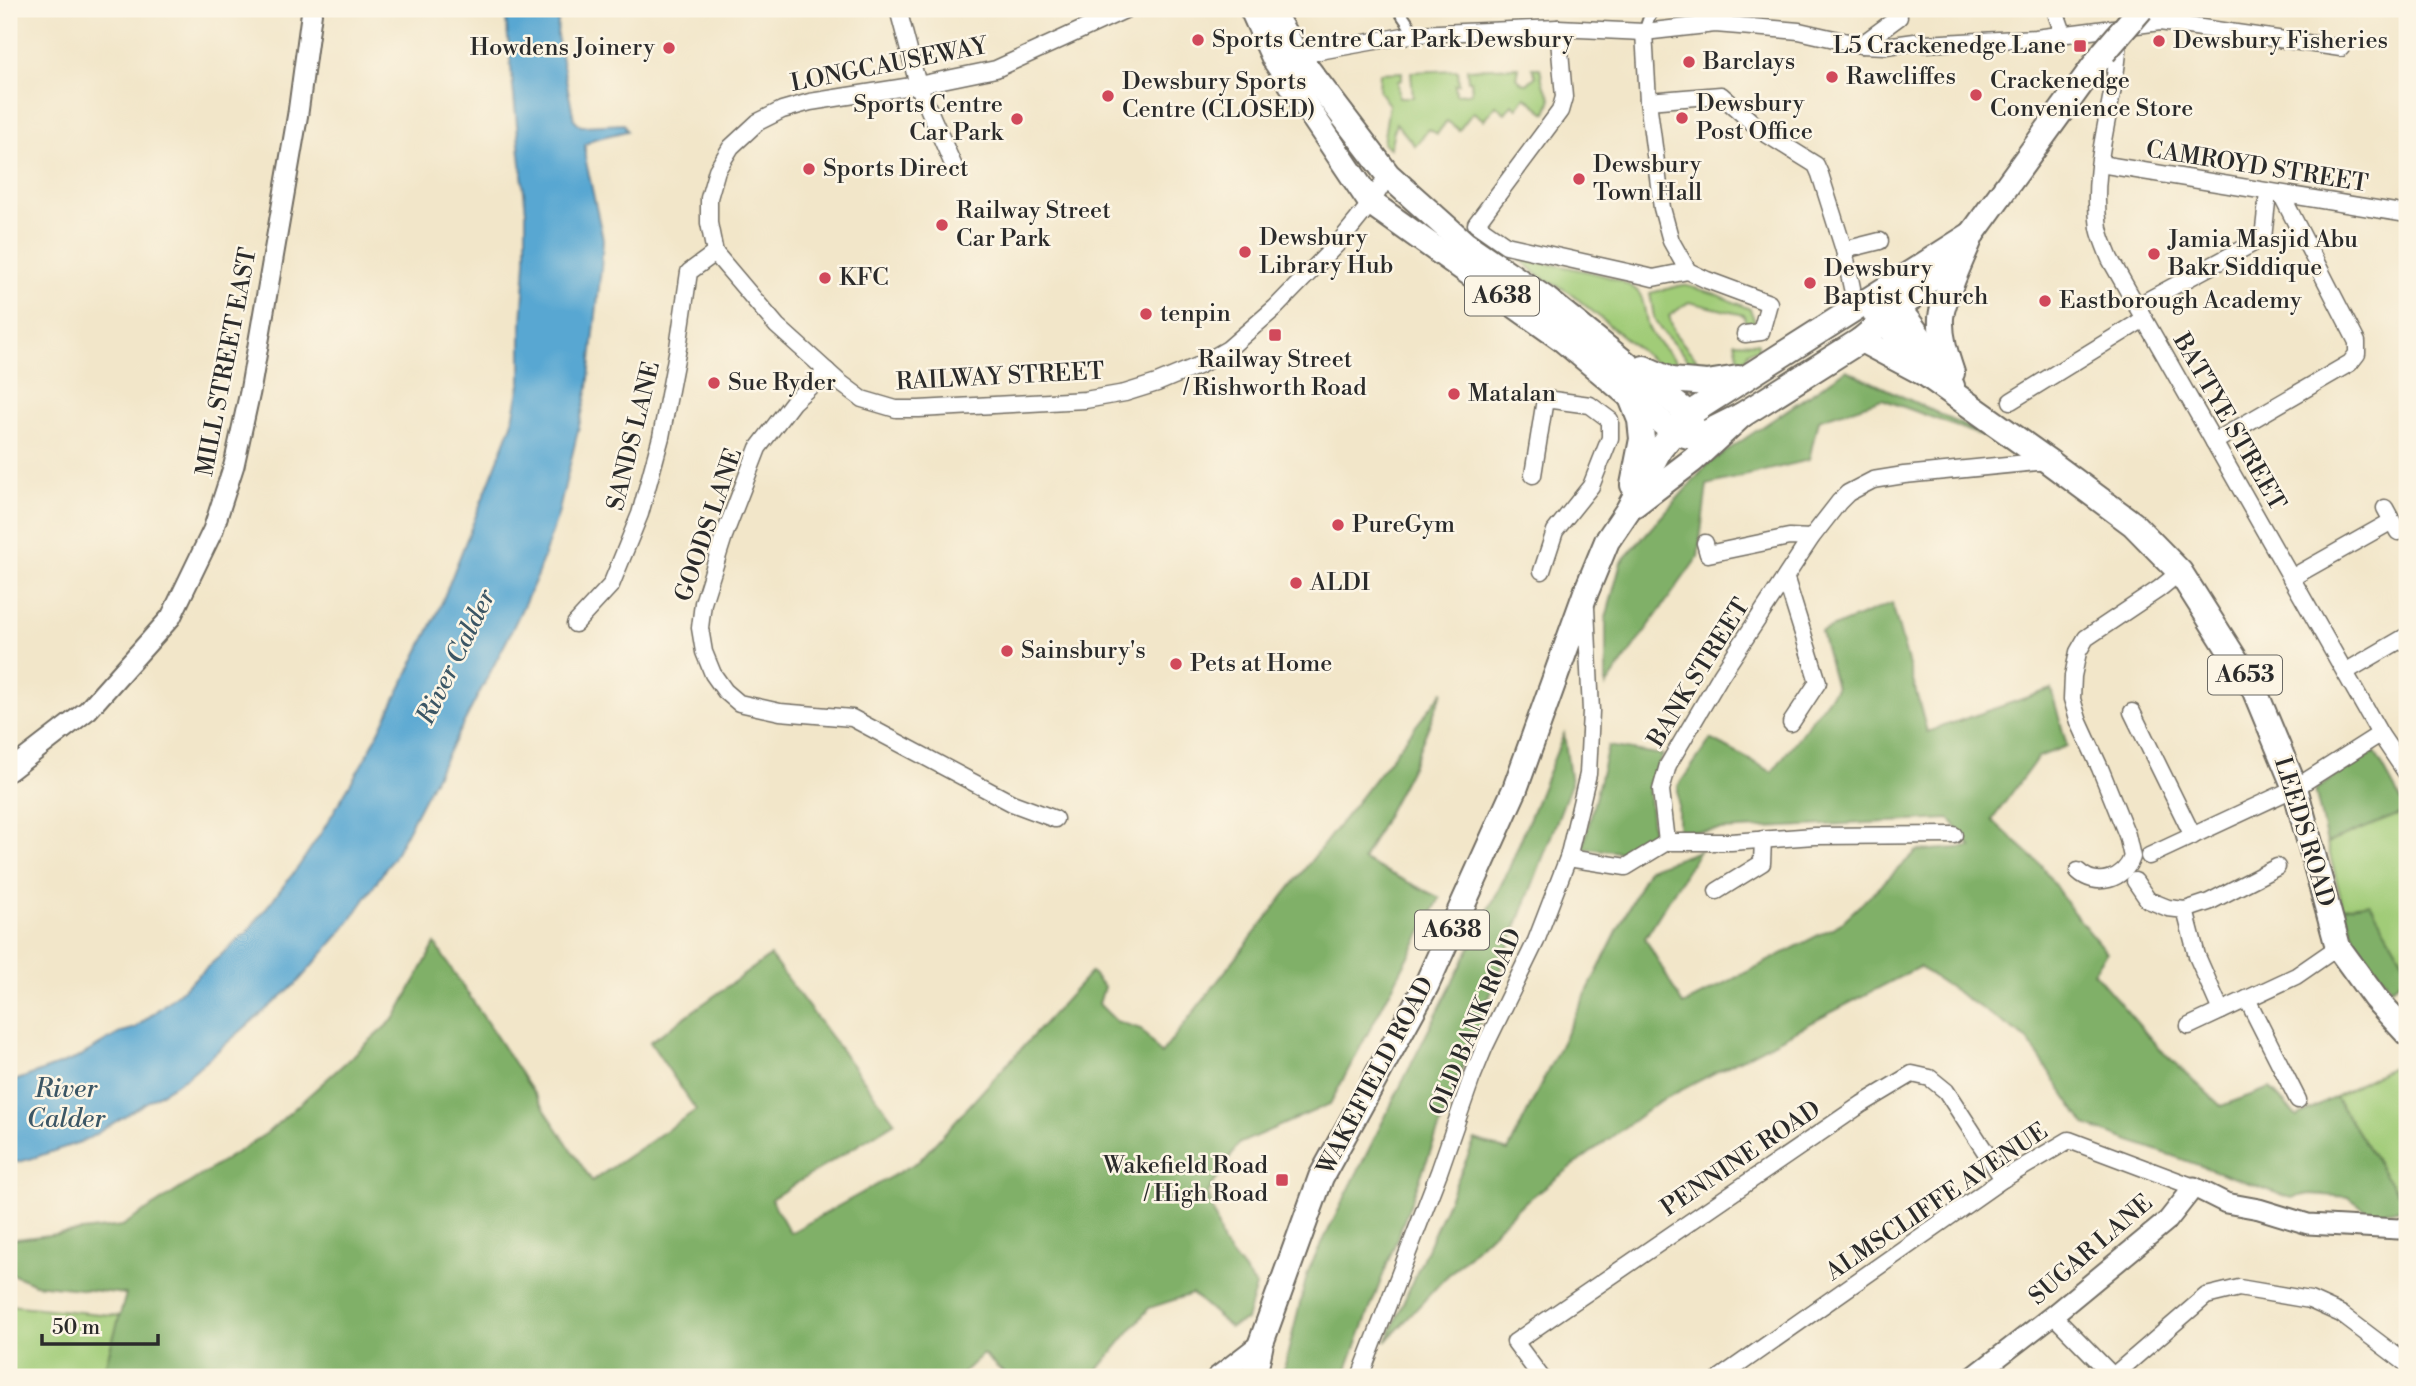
<svg xmlns="http://www.w3.org/2000/svg" width="2416" height="1386" viewBox="0 0 2416 1386" font-family="'Libre Bodoni',serif">
	<style>
		.green { fill: #a1cc78; stroke: #667c52; stroke-width: 2 }
		.forest { fill: #80b068; stroke: #566e4a; stroke-width: 2 }
		.water { fill: #59a7d2; stroke: #42697e; stroke-width: 2 }
		.lines { fill: none; stroke-linecap: round; stroke-linejoin: round }
		.pedestrian-casing { stroke: #716c62; stroke-width: 14 }
		.minor-casing { stroke: #716c62; stroke-width: 19 }
		.tertiary-casing { stroke: #716c62; stroke-width: 23 }
		.primary-casing { stroke: #716c62; stroke-width: 28 }
		.trunk-casing { stroke: #716c62; stroke-width: 28 }
		.pedestrian { stroke: #fff; stroke-width: 10 }
		.minor { stroke: #fff; stroke-width: 16 }
		.tertiary { stroke: #fff; stroke-width: 19 }
		.primary { stroke: #fff; stroke-width: 24 }
		.trunk { stroke: #fff; stroke-width: 24 }
		.trunk-bridge-casing { stroke: #716c62; stroke-width: 28; stroke-linecap: butt }
		.trunk-bridge { stroke: #fff; stroke-width: 24 }
		.poi-dot { fill: #d1495b; stroke: #fcf5e5; stroke-width: 2.5 }
		.labels { text-anchor: middle; dominant-baseline: central; stroke-width: 5; stroke-linejoin: round; paint-order: stroke }
		.shield { fill: #fcf5e5; stroke: #6a6863; stroke-width: 2 }
		.shield-label { font-size: 23px; font-weight: bold; fill: #2b2b2b }
		.poi-label { font-size: 24px; fill: #2b2b2b; stroke: #fcf5e5; text-anchor: start }
		.street-label { font-size: 24px; fill: #2b2b2b; stroke: #fcf5e5 }
		.water-label { font-size: 26px; font-style: italic; fill: #3b5665; stroke: #fcf5e5 }
	</style>
	<rect width="100%" height="100%" fill="#fcf5e5"/>
	<filter id="ink" filterUnits="userSpaceOnUse"><feTurbulence type="fractalNoise" baseFrequency=".0143" numOctaves="2"/><feDisplacementMap in="SourceGraphic" scale="14" xChannelSelector="R" yChannelSelector="G"/><feConvolveMatrix kernelMatrix="1 2 1 2 8 2 1 2 1" color-interpolation-filters="sRGB"/></filter>
	<filter id="wash" filterUnits="userSpaceOnUse"><feTurbulence type="fractalNoise" baseFrequency=".00686" numOctaves="4" result="noise"/><feDisplacementMap in="SourceGraphic" scale="28" xChannelSelector="R" yChannelSelector="G"/><feGaussianBlur stdDeviation="1.57" result="paint"/><feColorMatrix in="noise" values="0 0 0 0 0 0 0 0 0 0 0 0 0 0 0 0 0 1.4 0 .05"/><feComposite in="paint" operator="in"/></filter>
	<g filter="url(#wash)">
		<rect width="100%" height="100%" fill="#f2e6c9"/>
		<g class="green">
			<polygon points="1519,67 1517,78 1522,83 1527,84 1536,76 1532,68 1540,68 1543,84 1551,98 1546,113 1525,97 1517,108 1512,104 1505,113 1496,105 1484,120 1473,112 1459,130 1447,121 1437,134 1429,129 1415,146 1396,123 1390,148 1383,143 1389,105 1379,91 1380,73 1402,72 1402,80 1398,81 1399,97 1413,97 1411,72 1458,70 1459,84 1455,84 1456,94 1472,93 1471,81 1468,81 1467,69"/>
			<path d="M1520,259C1545,264 1623,273 1639,293C1646,302 1644,318 1649,329C1657,347 1678,357 1685,376L1654,362L1569,292L1539,276Z"/>
			<path d="M1683,285L1713,293L1750,309L1755,322H1745L1744,315L1689,302L1669,316L1675,334L1698,361L1739,360L1735,342L1758,343V349L1749,351C1747,354 1747,358 1744,361C1734,371 1712,371 1699,372L1660,329L1654,318L1650,293Z"/>
			<polygon points="2407,811 2407,967 2370,904 2343,907 2327,843"/>
			<polygon points="2407,1059 2407,1205 2386,1177 2335,1097"/>
			<polygon points="9,1305 120,1316 102,1377 9,1377"/>
		</g>
		<g class="forest">
			<polygon points="1846,370 2001,443 1882,399 1818,420 1809,460 1707,485 1698,557 1606,686 1606,618 1621,562 1709,463"/>
			<polygon points="1892,603 1927,732 2051,689 2067,746 2038,757 1992,820 2041,865 2073,912 2107,953 2093,972 2158,1047 2221,1106 2270,1088 2297,1117 2335,1097 2386,1177 2407,1205 2407,1209 2369,1212 2348,1197 2310,1194 2291,1198 2085,1125 2027,1039 1919,967 1658,1102 1521,1205 1441,1282 1386,1342 1475,1140 1508,1151 1648,869 1699,851 1645,938 1683,1005 1840,924 1917,851 1971,847 1950,819 1678,832 1678,786 1711,739 1772,772 1836,688 1821,632"/>
			<polygon points="1443,691 1413,764 1363,860 1440,898 1330,1104 1238,1144 1208,1193 1223,1244 1256,1286 1246,1320 1230,1327 1192,1294 1149,1308 1092,1377 1008,1377 983,1354 958,1377 102,1377 126,1294 35,1284 9,1273 9,1240 122,1226 267,1133 395,1018 435,944 592,1181 696,1110 650,1042 770,956 895,1122 771,1199 790,1233 919,1161 1091,972 1104,987 1099,1004 1116,1021 1141,1029 1161,1054"/>
			<polygon points="1564,734 1571,784 1344,1377 1282,1377 1308,1271 1508,871"/>
			<polygon points="1608,746 1663,755 1648,784 1653,835 1620,852 1583,848"/>
			<polygon points="2375,752 2407,811 2327,843 2315,790"/>
			<polygon points="2370,903 2407,967 2407,977 2391,988 2357,943 2343,907"/>
		</g>
		<polygon class="water" points="505,9 559,9 557,36 574,119 581,126 624,124 627,131 594,139 585,145 585,157 603,239 601,269 588,388 558,515 535,581 508,638 393,858 345,928 297,983 187,1077 86,1140 30,1159 9,1164 9,1083 75,1059 122,1032 135,1028 175,996 248,931 299,866 323,830 369,752 438,612 512,424 521,380 521,338 526,261 526,212"/>
	</g>
	<g filter="url(#ink)">
		<g class="lines">
			<g class="pedestrian-casing">
				<g id="pedestrian">
					<polyline points="1398,9 1415,34"/>
					<polyline points="1644,32 1652,9"/>
				</g>
			</g>
			<g class="minor-casing">
				<g id="minor">
					<polyline points="898,9 918,85 955,169"/>
					<polyline points="2058,9 2057,16 2063,33"/>
					<polyline points="2160,22 2341,48"/>
					<polyline points="1558,28 1564,97 1560,111 1476,224 1506,245 1645,276 1653,278 1688,271"/>
					<polyline points="1644,32 1648,101 1662,208 1671,241 1688,271 1707,280 1769,303 1761,332 1745,334"/>
					<path d="M2119,33C2118,98 2089,162 2099,228C2101,238 2106,249 2110,259L2380,734L2407,774"/>
					<polyline points="1861,45 1899,17"/>
					<polyline points="1291,56 1415,34 1558,28 1644,32 1715,24 1799,31 1861,45 1886,46 1915,42 1924,44 2036,38 2160,22 2178,9"/>
					<polyline points="1648,101 1721,95 1763,132 1816,165 1820,174 1844,250 1852,288"/>
					<polyline points="2100,164 2407,214"/>
					<polyline points="1844,250 1880,241"/>
					<polyline points="715,253 777,326 838,381 862,399 896,409 919,409 1085,400 1125,393 1157,383 1200,365 1228,349 1275,308 1341,240 1371,203 1388,175"/>
					<polyline points="715,253 709,223 709,198 717,170 731,147 758,122 782,110 810,102 918,85 996,69 1127,9"/>
					<polyline points="2137,306 2263,238 2268,193"/>
					<polyline points="827,371 793,402 758,448 724,536 703,603 700,628 704,652 713,674 725,691 739,703 780,712 852,718 1012,803 1055,819"/>
					<polyline points="2011,401 2144,319"/>
					<polyline points="2214,442 2350,363 2357,354 2357,342 2281,194"/>
					<polyline points="1533,475 1545,399 1590,405 1610,420 1610,438 1591,486 1555,531 1542,571"/>
					<polyline points="2385,508 2398,532"/>
					<polyline points="1705,543 1708,554 1789,537 1811,538"/>
					<polyline points="2291,578 2392,521"/>
					<polyline points="1786,579 1818,682 1791,723"/>
					<polyline points="575,624 611,585 640,514 661,437 678,348 689,272 715,253"/>
					<polyline points="2345,672 2407,636"/>
					<polyline points="2132,712 2193,836"/>
					<polyline points="1667,842 1661,790 1668,765 1721,675 1811,538 1839,502 1848,493 1873,480 1904,475 2048,461"/>
					<polyline points="2149,856 2295,788 2380,734"/>
					<polyline points="1568,858 1626,867 1667,842 1731,842 1814,836 1954,835"/>
					<path d="M2078,871C2096,888 2124,880 2132,857L2127,835L2100,768L2079,722L2072,699L2073,676L2078,652L2086,638L2159,589L2180,572"/>
					<polyline points="2135,881 2148,900 2168,908 2185,910 2209,902 2277,867"/>
					<polyline points="1717,891 1762,863 1763,839"/>
					<polyline points="2185,910 2197,956 2221,1011"/>
					<polyline points="2247,999 2298,1100"/>
					<polyline points="2189,1026 2296,976 2338,947"/>
					<polyline points="2053,1315 2114,1377"/>
					<polyline points="2113,1376 2206,1296 2239,1288 2310,1300 2341,1314 2407,1364"/>
					<polyline points="1360,1377 1439,1172 1471,1080 1485,1046 1536,941 1568,858 1588,774 1591,711 1586,608"/>
					<polyline points="1541,1377 1515,1342 1862,1104 1912,1074 1930,1078 1946,1091 2003,1179"/>
					<polyline points="1721,1377 2003,1179 2069,1140 2194,1187"/>
				</g>
			</g>
			<g class="tertiary-casing">
				<g id="tertiary">
					<polyline points="9,771 88,710 171,617 213,530 234,465 250,392 298,113 312,9"/>
					<polyline points="1217,1377 1261,1343"/>
					<polyline points="1973,1377 2053,1315 2168,1220 2194,1187 2226,1203 2259,1209 2308,1224 2398,1229 2407,1227"/>
				</g>
			</g>
			<g class="primary-casing">
				<g id="primary">
					<polyline points="1861,340 1927,375 2048,461 2133,524 2180,572 2254,689 2295,788 2338,947 2375,998 2407,1033"/>
					<path d="M1921,367L1885,321L1875,313L1873,298C1878,299 1885,300 1889,302C1907,313 1939,367 1952,386"/>
					<path d="M1952,373C1946,355 1940,337 1941,318C1942,299 1964,255 1972,234"/>
				</g>
			</g>
			<g class="trunk-casing">
				<g id="trunk">
					<polyline points="1252,9 1275,60 1371,203 1562,339 1673,432 1696,438 1742,415"/>
					<polyline points="1270,9 1296,54 1388,175 1465,244 1547,300 1675,403 1689,414 1693,429"/>
					<polyline points="1644,368 1671,380 1707,383 1738,378"/>
					<polyline points="1630,395 1640,420 1642,439 1633,485"/>
					<polyline points="1634,505 1693,460 1742,415 1861,340 1910,299 1972,234 2104,52"/>
					<polyline points="1254,1377 1261,1343 1321,1177 1426,986 1515,789 1586,592 1607,541 1628,510 1660,449 1689,414 1972,234"/>
				</g>
			</g>
			<use href="#pedestrian" class="pedestrian"/>
			<use href="#minor" class="minor"/>
			<use href="#tertiary" class="tertiary"/>
			<use href="#primary" class="primary"/>
			<use href="#trunk" class="trunk"/>
			<g class="trunk-bridge-casing">
				<polyline id="trunk-bridge" points="2104,52 2141,9"/>
			</g>
			<use href="#trunk-bridge" class="trunk-bridge"/>
		</g>
	</g>
	<g class="poi-dot">
		<circle cx="1198" cy="40" r="7"/>
		<circle cx="2159" cy="41" r="7"/>
		<rect x="2073" y="39" width="14" height="14" rx="3.5"/>
		<circle cx="669" cy="48" r="7"/>
		<circle cx="1689" cy="62" r="7"/>
		<circle cx="1832" cy="77" r="7"/>
		<circle cx="1976" cy="95" r="7"/>
		<circle cx="1108" cy="96" r="7"/>
		<circle cx="1682" cy="118" r="7"/>
		<circle cx="1017" cy="119" r="7"/>
		<circle cx="809" cy="169" r="7"/>
		<circle cx="1579" cy="179" r="7"/>
		<circle cx="942" cy="225" r="7"/>
		<circle cx="1245" cy="252" r="7"/>
		<circle cx="2154" cy="254" r="7"/>
		<circle cx="825" cy="278" r="7"/>
		<circle cx="1810" cy="283" r="7"/>
		<circle cx="2045" cy="301" r="7"/>
		<circle cx="1146" cy="314" r="7"/>
		<rect x="1268" y="328" width="14" height="14" rx="3.5"/>
		<circle cx="714" cy="383" r="7"/>
		<circle cx="1454" cy="394" r="7"/>
		<circle cx="1338" cy="525" r="7"/>
		<circle cx="1296" cy="583" r="7"/>
		<circle cx="1007" cy="651" r="7"/>
		<circle cx="1176" cy="664" r="7"/>
		<rect x="1275" y="1173" width="14" height="14" rx="3.5"/>
	</g>
	<g class="labels">
		<g class="shield">
			<rect x="1465" y="276.5" width="74" height="39" rx="5"/>
			<rect x="2208" y="655.5" width="74" height="39" rx="5"/>
			<rect x="1415" y="910.5" width="74" height="39" rx="5"/>
		</g>
		<g class="shield-label">
			<text x="1502" y="296">A638</text>
			<text x="2245" y="675">A653</text>
			<text x="1452" y="930">A638</text>
		</g>
		<g class="poi-label">
			<text x="1212" y="40">Sports Centre Car Park Dewsbury</text>
			<text x="2173" y="41">Dewsbury Fisheries</text>
			<text x="2066" y="46" text-anchor="end">L5 Crackenedge Lane</text>
			<text x="655" y="48" text-anchor="end">Howdens Joinery</text>
			<text x="1703" y="62">Barclays</text>
			<text x="1846" y="77">Rawcliffes</text>
			<text x="1990" y="81">Crackenedge<tspan x="1990" dy="28">Convenience Store</tspan></text>
			<text x="1122" y="82">Dewsbury Sports<tspan x="1122" dy="28">Centre (CLOSED)</tspan></text>
			<text x="1696" y="104">Dewsbury<tspan x="1696" dy="28">Post Office</tspan></text>
			<text x="1003" y="105" text-anchor="end">Sports Centre<tspan x="1003" dy="28">Car Park</tspan></text>
			<text x="1593" y="165">Dewsbury<tspan x="1593" dy="28">Town Hall</tspan></text>
			<text x="823" y="169">Sports Direct</text>
			<text x="956" y="211">Railway Street<tspan x="956" dy="28">Car Park</tspan></text>
			<text x="1259" y="238">Dewsbury<tspan x="1259" dy="28">Library Hub</tspan></text>
			<text x="2168" y="240">Jamia Masjid Abu<tspan x="2168" dy="28">Bakr Siddique</tspan></text>
			<text x="1824" y="269">Dewsbury<tspan x="1824" dy="28">Baptist Church</tspan></text>
			<text x="839" y="278">KFC</text>
			<text x="2059" y="301">Eastborough Academy</text>
			<text x="1160" y="314">tenpin</text>
			<text x="1275" y="360" text-anchor="middle">Railway Street<tspan x="1275" dy="28">/ Rishworth Road</tspan></text>
			<text x="728" y="383">Sue Ryder</text>
			<text x="1468" y="394">Matalan</text>
			<text x="1352" y="525">PureGym</text>
			<text x="1310" y="583">ALDI</text>
			<text x="1021" y="651">Sainsbury's</text>
			<text x="1190" y="664">Pets at Home</text>
			<text x="1268" y="1166" text-anchor="end">Wakefield Road<tspan x="1268" dy="28">/ High Road</tspan></text>
		</g>
		<g class="street-label">
			<text transform="translate(889 65) rotate(-11)">LONGCAUSEWAY</text>
			<text transform="translate(2257 167) rotate(9)">CAMROYD STREET</text>
			<text transform="translate(227 362) rotate(-79)">MILL STREET EAST</text>
			<text transform="translate(1000 377) rotate(-3)">RAILWAY STREET</text>
			<text transform="translate(2229 422) rotate(60)">BATTYE STREET</text>
			<text transform="translate(634 436) rotate(-76)">SANDS LANE</text>
			<text transform="translate(709 525) rotate(-71)">GOODS LANE</text>
			<text transform="translate(1699 673) rotate(-58)">BANK STREET</text>
			<text transform="translate(2304 832) rotate(73)">LEEDS ROAD</text>
			<text transform="translate(1476 1022) rotate(-67)">OLD BANK ROAD</text>
			<text transform="translate(1376 1076) rotate(-62)">WAKEFIELD ROAD</text>
			<text transform="translate(1741 1159) rotate(-34)">PENNINE ROAD</text>
			<text transform="translate(1937 1202) rotate(-34)">ALMSCLIFFE AVENUE</text>
			<text transform="translate(2091 1250) rotate(-41)">SUGAR LANE</text>
		</g>
		<g class="water-label">
			<text transform="translate(456 657) rotate(-64)">River Calder</text>
			<text x="66" y="1089">River<tspan x="66" dy="30">Calder</tspan></text>
		</g>
	</g>
	<rect width="2416" height="1386" fill="none" stroke="#fcf5e5" stroke-width="35"/>
	<path d="M42 1334v10h116v-10" fill="none" stroke="#2b2b2b" stroke-width="3.5"/>
	<text x="52" y="1334" font-size="21" fill="#2b2b2b" stroke="#fcf5e5" stroke-width="5" paint-order="stroke">50 m</text>
</svg>
